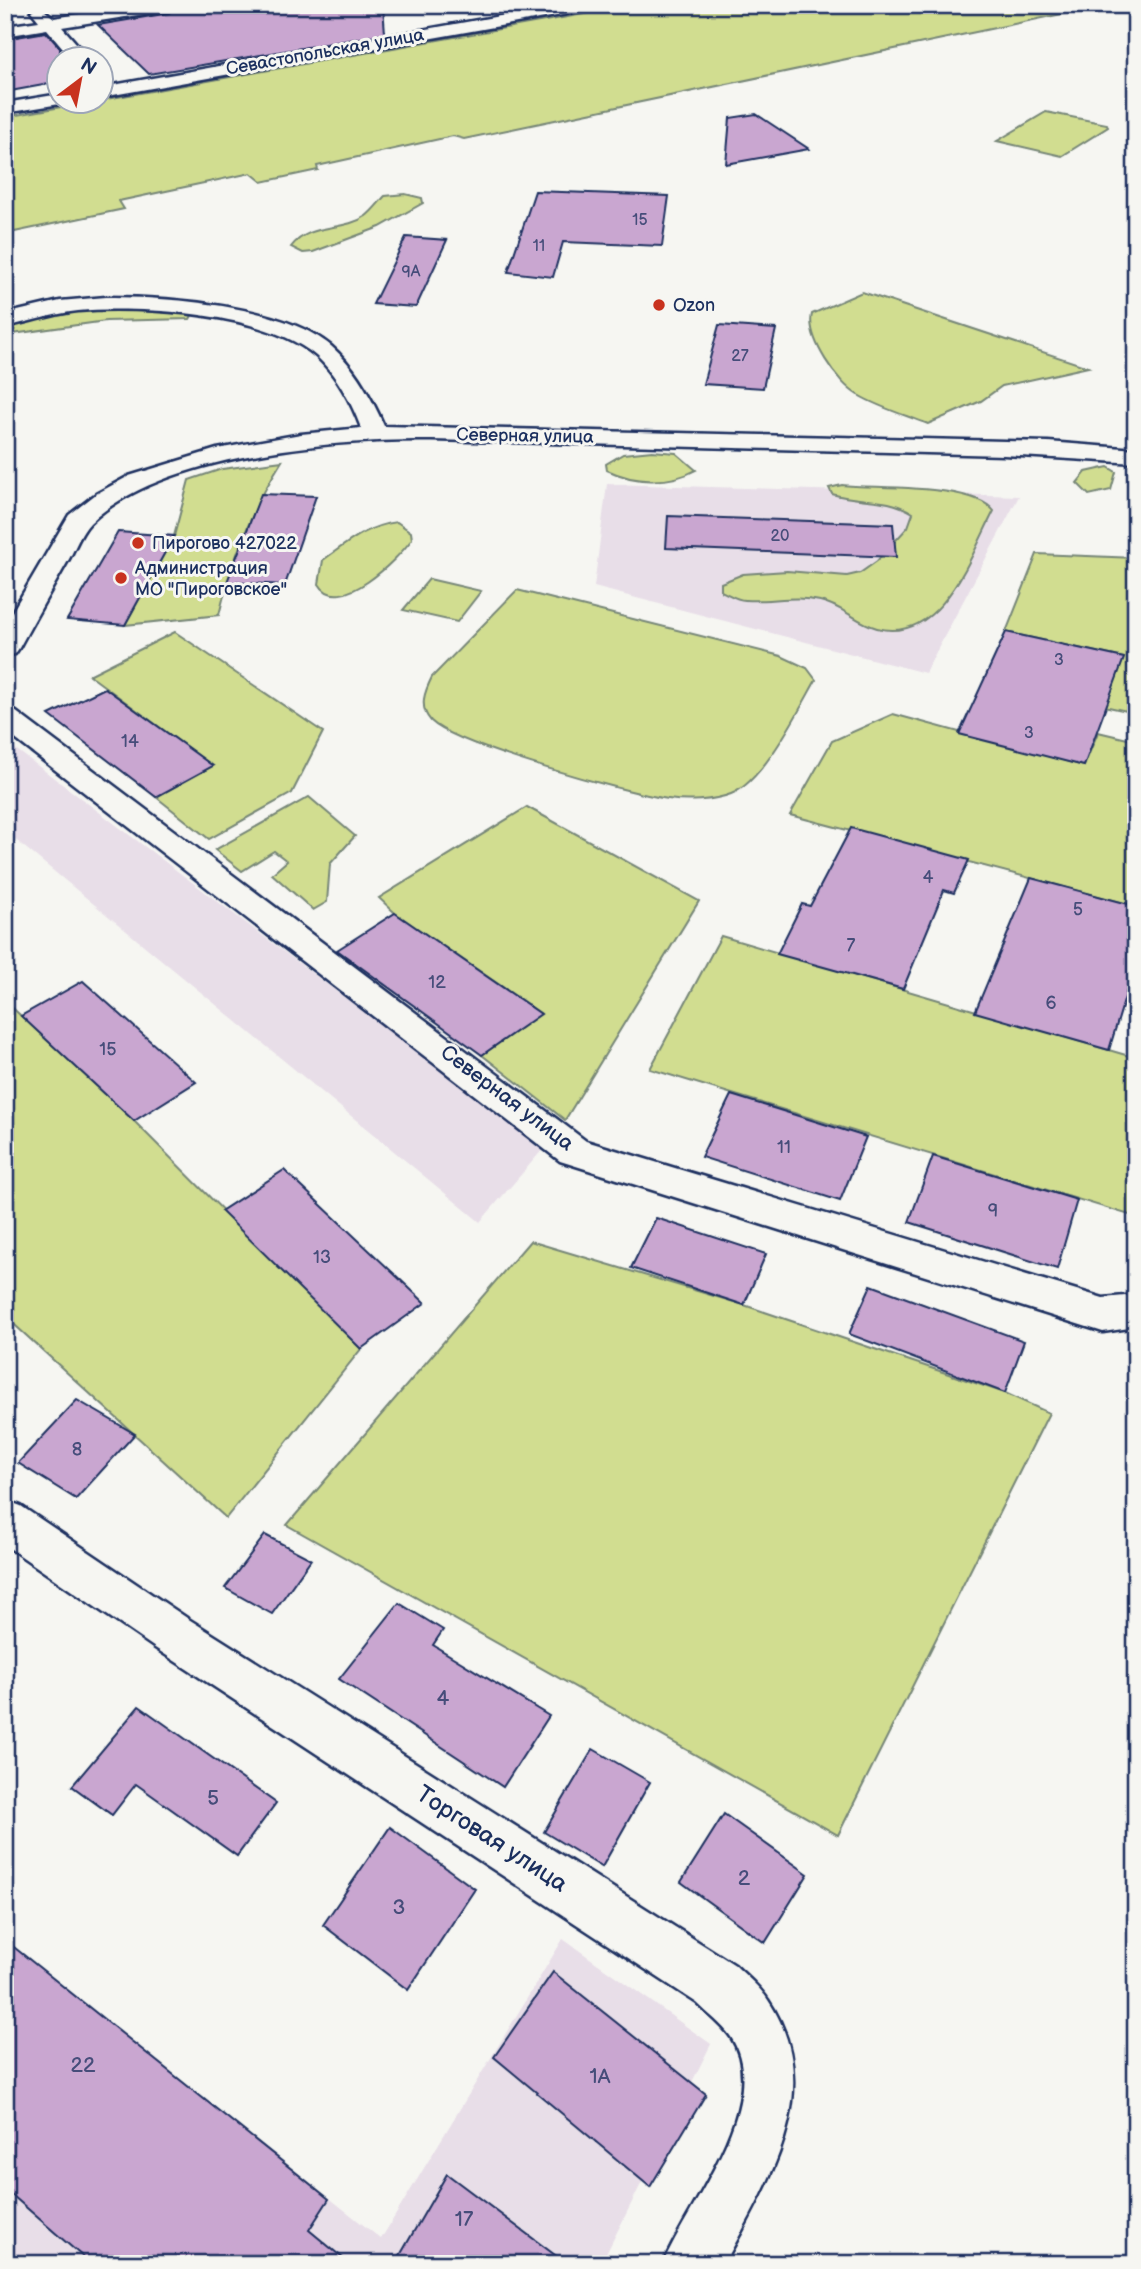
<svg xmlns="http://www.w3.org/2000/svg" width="1141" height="2269" viewBox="0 0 1141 2269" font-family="'Balsamiq Sans',sans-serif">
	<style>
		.built { fill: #e8dee8 }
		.green { fill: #d1dd90; stroke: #768677; stroke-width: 2 }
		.building { fill: #c9a6d0; stroke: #1b2f5e; stroke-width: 2 }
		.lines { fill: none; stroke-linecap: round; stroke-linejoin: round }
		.minor-casing { stroke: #1b2f5e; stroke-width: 5 }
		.minor { fill: #f6f6f2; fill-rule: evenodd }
		.poi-dot { fill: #c8321e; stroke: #f6f6f2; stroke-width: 2.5 }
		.labels { text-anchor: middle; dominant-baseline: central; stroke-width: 6; stroke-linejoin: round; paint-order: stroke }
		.far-number-label { font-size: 16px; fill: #464d7a }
		.far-street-label { font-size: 18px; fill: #1b2f5e; stroke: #f6f6f2 }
		.far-poi-label { font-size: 18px; fill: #1b2f5e; stroke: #f6f6f2; text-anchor: start }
		.number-label { font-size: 18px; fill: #464d7a }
		.street-label { font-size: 21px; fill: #1b2f5e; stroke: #f6f6f2 }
		.near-number-label { font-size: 21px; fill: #464d7a }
		.near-street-label { font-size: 24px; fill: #1b2f5e; stroke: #f6f6f2 }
	</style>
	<rect width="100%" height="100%" fill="#f6f6f2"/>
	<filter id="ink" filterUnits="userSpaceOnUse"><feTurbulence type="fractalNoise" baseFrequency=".0143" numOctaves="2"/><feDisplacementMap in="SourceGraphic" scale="14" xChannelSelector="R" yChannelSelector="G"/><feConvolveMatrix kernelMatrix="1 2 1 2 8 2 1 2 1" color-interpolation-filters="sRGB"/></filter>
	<g filter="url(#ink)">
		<g class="built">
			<polygon points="607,484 1019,496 925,673 594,587"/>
			<polygon points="5,741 544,1148 480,1222 5,831"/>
			<polygon points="563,1939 711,2044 601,2264 5,2264 5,1940 381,2239"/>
		</g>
		<g class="green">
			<polygon points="635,5 1105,5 464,139 453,136 317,166 318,170 262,182 251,173 119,201 124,209 5,234 5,117"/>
			<polygon points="1046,112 1107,124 1108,127 1062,156 997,141"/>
			<path d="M405,194L422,198L423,203L380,227L313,252L303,253L291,247C310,222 343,232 366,216C373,211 379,202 385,196Z"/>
			<path d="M862,292L1088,367L1002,386L981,401L928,424C905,415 880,408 858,395C838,384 806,338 812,314Z"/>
			<polygon points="166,307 193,314 190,319 106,321 5,335 5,326 72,312"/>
			<path d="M652,451L676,453L696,470C669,485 634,483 607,470L606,464L623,454Z"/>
			<path d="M282,461C252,508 232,561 219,615L125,625L174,536L189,480L222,469Z"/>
			<polygon points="1108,467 1116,472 1111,490 1089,495 1077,483 1086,472"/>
			<path d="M842,485C876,489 973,483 994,511C971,555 941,645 877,628C857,623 841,605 820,601C794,595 771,602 745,600C737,600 728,594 721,591V583L743,574L787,571L847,576L860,573L877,561L908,527L913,513C885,496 862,503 832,494L829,488Z"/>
			<path d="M397,522L411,532L412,539C398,559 339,618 319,584L323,560C347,543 366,526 397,522Z"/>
			<polygon points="1037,554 1136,558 1136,713 1104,706 1124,658 1006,632"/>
			<polygon points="429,579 481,591 457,622 403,610"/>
			<path d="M517,590L781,656L807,668L816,680C799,710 763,782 731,794C713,801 687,802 668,799C628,793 456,746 431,721C418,707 425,691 432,677Z"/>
			<polygon points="175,632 323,732 292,793 209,839 156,797 212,766 89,675"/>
			<polygon points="893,714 1084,766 1098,732 1136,741 1136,906 790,815 832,741"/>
			<polygon points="309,797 355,836 330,864 327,902 313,910 272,874 287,861 274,851 242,871 215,850"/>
			<polygon points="527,807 699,901 565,1120 482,1055 540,1013 395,913 379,898"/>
			<polygon points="721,936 1136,1058 1136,1217 650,1069"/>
			<polygon points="5,1001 134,1121 361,1349 226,1518 5,1316"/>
			<polygon points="530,1241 744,1305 1005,1393 1049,1413 838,1835 287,1525"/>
		</g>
		<g class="building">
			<polygon points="180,5 383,5 385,34 149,74 98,25 169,13"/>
			<polygon points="46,32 60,48 60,82 5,92 5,39"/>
			<polygon points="756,114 809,149 726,164 730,118"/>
			<polygon points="535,191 669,196 662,246 563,242 553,277 508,272"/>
			<polygon points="406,237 447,240 416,307 373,304"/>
			<polygon points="719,325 776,329 763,388 703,384"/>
			<polygon points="261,494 316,496 285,585 227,582"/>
			<polygon points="668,516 893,524 896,557 666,548"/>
			<polygon points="118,532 174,536 125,625 67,620"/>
			<polygon points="1006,632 1124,658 1084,766 959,734"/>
			<polygon points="105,688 213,766 156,797 49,715"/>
			<polygon points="851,828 969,860 954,893 944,890 903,989 777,954 802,904 810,906"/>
			<polygon points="1031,878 1136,906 1136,961 1109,1050 975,1012"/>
			<polygon points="395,913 541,1014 482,1055 337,950"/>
			<polygon points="83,981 196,1082 134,1121 21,1016"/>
			<polygon points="731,1095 866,1137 840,1201 701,1157"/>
			<polygon points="933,1156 1077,1200 1057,1269 909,1222"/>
			<polygon points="284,1170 425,1303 361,1349 221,1211"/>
			<polygon points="656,1218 766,1254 744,1305 631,1268"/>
			<polygon points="871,1285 1024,1341 1005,1393 849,1334"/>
			<polygon points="77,1400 135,1434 76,1499 18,1463"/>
			<polygon points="265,1535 311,1559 272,1614 225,1588"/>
			<polygon points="399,1603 443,1630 433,1645 549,1716 503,1787 339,1679"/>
			<polygon points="139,1706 276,1803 237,1856 136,1784 112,1815 72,1786"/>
			<polygon points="593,1749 650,1782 602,1867 544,1832"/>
			<polygon points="724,1814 808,1874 765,1943 681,1882"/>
			<polygon points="390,1827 475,1889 408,1990 323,1925"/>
			<polygon points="5,1940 329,2199 309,2230 350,2264 91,2264 5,2189"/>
			<polygon points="553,1972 706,2094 650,2187 494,2057"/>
			<polygon points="447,2174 567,2264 395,2264"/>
		</g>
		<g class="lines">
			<g class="minor-casing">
				<g id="minor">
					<polygon points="137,5 177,5 169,10 62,27 91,60 73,60 47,29 5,36 5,26 39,21 31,11 39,6 54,18"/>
					<polygon points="562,5 598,5 590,10 102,97 102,87"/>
					<polygon points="60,94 60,102 66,103 5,113 5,103"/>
					<path d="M106,297C167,297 282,305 331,346C354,366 372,398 384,426L1048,442L1136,449V463L1004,455L432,440C337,439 161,454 90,523C81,532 75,548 69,559C52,589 35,618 19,648L15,654L5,656V624L69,515L96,494L129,476L217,449L301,434L361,428C352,403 336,374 316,356C267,313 141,306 78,311C53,314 29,322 5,327V314L60,301Z"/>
					<polygon points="5,708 15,711 586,1141 1103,1298 1136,1295 1136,1327 1103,1332 560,1161 5,731"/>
					<path d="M5,1500L21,1506L187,1618L735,1965C746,1976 760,1987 768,2000C828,2090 768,2182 724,2264H663C688,2204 773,2103 731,2037C722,2024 708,2014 697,2003L155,1648L5,1545Z"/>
				</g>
			</g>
			<use href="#minor" class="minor"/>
		</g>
	</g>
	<g class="poi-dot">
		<circle cx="659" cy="305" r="7"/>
		<circle cx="138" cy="543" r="7"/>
		<circle cx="121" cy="578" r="7"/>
	</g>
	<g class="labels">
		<g class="far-number-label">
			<text x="640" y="220">15</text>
			<text x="539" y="246">11</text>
			<text x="411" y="272">9А</text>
			<text x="740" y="356">27</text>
			<text x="780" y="536">20</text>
			<text x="1059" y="660">3</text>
			<text x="1029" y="733">3</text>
		</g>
		<g class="far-street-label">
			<text transform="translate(325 52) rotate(-10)">Севастопольская улица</text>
			<text transform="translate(525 436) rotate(1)">Северная улица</text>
		</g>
		<g class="far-poi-label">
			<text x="673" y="305">Ozon</text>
			<text x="152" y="543">Пирогово 427022</text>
			<text x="135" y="568">Администрация<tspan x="135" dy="21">МО "Пироговское"</tspan></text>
		</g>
		<g class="number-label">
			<text x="130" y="741">14</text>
			<text x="928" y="877">4</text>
			<text x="1078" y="909">5</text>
			<text x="851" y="945">7</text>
			<text x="437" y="982">12</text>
			<text x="1051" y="1003">6</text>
			<text x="108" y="1049">15</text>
			<text x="784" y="1147">11</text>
			<text x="993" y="1211">9</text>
			<text x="322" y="1257">13</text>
			<text x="77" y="1449">8</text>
		</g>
		<g class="street-label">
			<text transform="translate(507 1098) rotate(37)">Северная улица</text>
		</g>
		<g class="near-number-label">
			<text x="443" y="1698">4</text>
			<text x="213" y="1798">5</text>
			<text x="744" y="1878">2</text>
			<text x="399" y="1907">3</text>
			<text x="83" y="2065">22</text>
			<text x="600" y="2076">1А</text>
			<text x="464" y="2219">17</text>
		</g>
		<g class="near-street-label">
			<text transform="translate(492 1839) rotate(33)">Торговая улица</text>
		</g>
	</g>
	<rect width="1141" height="2269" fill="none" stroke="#f6f6f2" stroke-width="28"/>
	<rect x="14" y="14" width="1113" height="2241" fill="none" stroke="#1b2f5e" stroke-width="2.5" filter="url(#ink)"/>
	<g transform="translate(80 80) rotate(32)"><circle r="33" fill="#f6f6f2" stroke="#9ea6b7" stroke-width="2"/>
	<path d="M0-5L12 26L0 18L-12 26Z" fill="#c8321e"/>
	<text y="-10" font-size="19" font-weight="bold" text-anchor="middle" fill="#1b2f5e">N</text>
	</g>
</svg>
